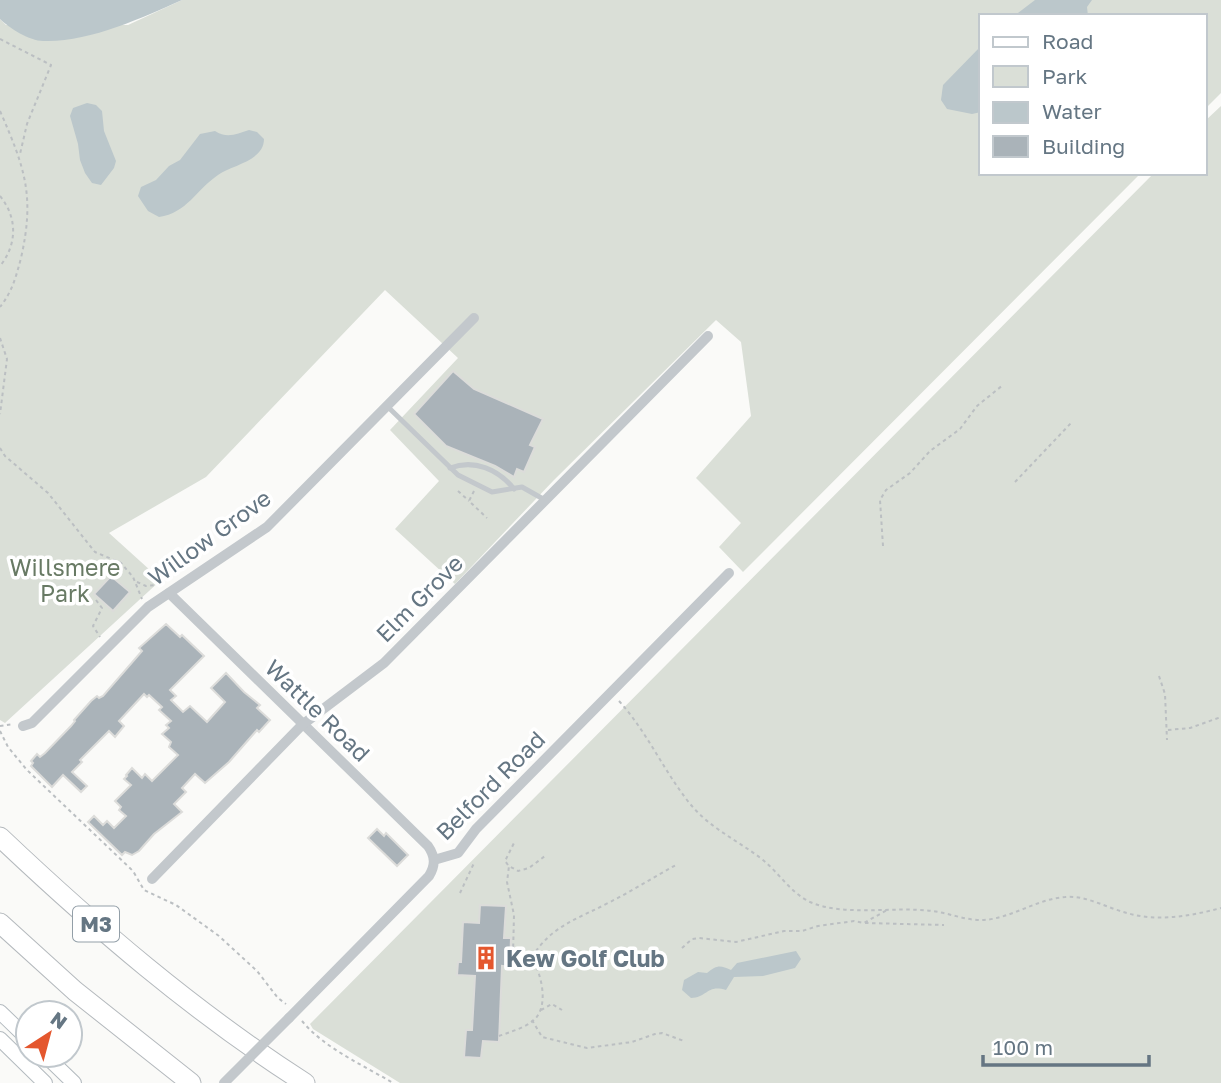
<svg xmlns="http://www.w3.org/2000/svg" width="1221" height="1083" viewBox="0 0 1221 1083" font-family="'Golos Text',sans-serif">
	<style>
		.green { fill: #dadfd7 }
		.water { fill: #bbc7cb }
		.building { fill: #aab3b9; stroke: #dcdcda; stroke-width: 2 }
		.lines { fill: none; stroke-linecap: round; stroke-linejoin: round }
		.secondary-casing { stroke: #b3babf; stroke-width: 16 }
		.highway-casing { stroke: #b4b9bd; stroke-width: 21 }
		.path { stroke: #bbbfc2; stroke-width: 2; stroke-dasharray: 3.5 3.5; stroke-linecap: butt }
		.lane { stroke: #c3c8cc; stroke-width: 5 }
		.street { stroke: #c3c8cc; stroke-width: 10 }
		.secondary { stroke: #fff; stroke-width: 14 }
		.highway { stroke: #fff; stroke-width: 19 }
		.street-bridge { stroke: #c3c8cc; stroke-width: 10 }
		.labels { text-anchor: middle; dominant-baseline: central; stroke-width: 7; stroke-linejoin: round; paint-order: stroke }
		.shield { fill: #fff; stroke: #939fa8; stroke-width: 2 }
		.shield-label { font-size: 21px; font-weight: bold; fill: #657683 }
		.street-label { font-size: 23px; fill: #657683; stroke: #fff }
		.park-label { font-size: 23px; fill: #687a64; stroke: #fff }
		.poi-label { font-size: 23px; font-weight: bold; fill: #657683; stroke: #fff; text-anchor: start }
	</style>
	<rect width="100%" height="100%" fill="#fafaf8"/>
	<g class="green">
		<polygon points="182,0 1221,0 1221,93 1205,109 1205,16 981,16 981,173 1141,173 743,572 719,547 741,523 696,478 751,416 741,342 716,320 554,480 455,584 395,529 439,481 390,430 458,358 385,290 206,477 109,533 161,580 5,723 0,720 0,19 6,25 128,25"/>
		<polygon points="1221,106 1221,1083 400,1083 313,1029 310,1024 1154,173 1205,173 1205,121"/>
	</g>
	<g class="water">
		<path d="M0,0H182C142,18 87,43 43,41C30,41 9,28 0,19Z"/>
		<polygon points="1035,0 1092,0 1087,7 1088,16 1014,16"/>
		<polygon points="981,46 981,112 972,114 947,109 941,100 943,85"/>
		<polygon points="87,103 96,105 102,111 104,131 116,161 114,168 101,185 92,183 85,173 80,160 78,144 70,116 73,108"/>
		<path d="M249,130L257,132L264,139C264,161 232,165 218,175C196,190 187,213 159,217L148,211L138,196L141,187L156,180L169,166L180,160L200,134L215,131C227,139 237,134 249,130Z"/>
		<path d="M796,951L801,959L795,968L763,976L734,977L726,990C707,984 708,997 691,998L682,990L684,980L698,972L707,973C717,965 720,965 731,970L737,963Z"/>
	</g>
	<g class="building">
		<polygon points="453,371 474,389 543,419 530,445 535,447 524,472 517,469 514,477 495,466 446,446 414,414"/>
		<polygon points="111,576 130,592 113,611 94,594"/>
		<polygon points="166,624 180,637 182,635 204,656 170,690 176,696 171,700 183,712 190,706 207,722 225,702 211,688 226,673 244,692 260,705 257,708 270,720 259,732 257,730 229,762 205,783 195,774 182,788 186,792 174,804 182,812 154,834 139,851 132,855 125,852 122,855 88,822 94,816 103,825 107,821 114,828 126,816 119,810 121,807 115,801 131,785 124,779 127,776 126,775 132,768 142,778 145,774 152,781 178,755 169,747 171,742 162,734 169,728 166,725 171,721 159,710 162,707 149,695 147,697 144,694 119,721 124,726 115,737 109,731 80,760 82,762 72,772 87,786 81,792 63,775 52,787 31,766 33,763 31,761 37,754 40,757 45,753 71,726 75,721 74,720 91,701 97,696 99,698 103,696 142,651 139,648"/>
		<polygon points="377,829 384,836 386,833 408,855 397,866 368,838"/>
		<polygon points="480,905 506,906 504,938 511,938 510,967 502,966 499,1042 483,1041 481,1058 464,1057 466,1030 472,1030 475,976 457,975 458,962 461,962 463,922 479,923"/>
	</g>
	<g class="lines">
		<g class="secondary-casing">
			<g id="secondary">
				<polyline points="0,1012 28,1039"/>
				<polyline points="0,1039 45,1083"/>
				<polyline points="45,1055 74,1083"/>
			</g>
		</g>
		<g class="highway-casing">
			<g id="highway">
				<path d="M0,837C95,927 194,1012 305,1083"/>
				<polyline points="0,923 75,991 191,1083"/>
			</g>
		</g>
		<g class="path">
			<polyline points="0,39 51,65 27,124 20,154"/>
			<path d="M0,111C25,168 35,196 21,258C16,277 12,292 0,307"/>
			<path d="M0,196C18,218 17,245 0,266"/>
			<polyline points="0,338 7,359 0,414"/>
			<polyline points="0,448 5,456 48,493 95,552 121,563 133,577 142,599"/>
			<polyline points="1015,482 1072,422"/>
			<polyline points="458,491 469,501"/>
			<polyline points="474,491 469,501 487,518"/>
			<polyline points="883,546 880,500 886,490 910,473 930,451 960,429 977,406 1003,385"/>
			<polyline points="137,582 146,586 156,585"/>
			<polyline points="96,600 102,608 93,626 100,637"/>
			<polyline points="1159,676 1165,694 1167,740"/>
			<path d="M619,701C648,733 664,772 691,805C711,829 739,841 763,860C779,873 791,893 810,902C845,917 894,906 932,911C949,913 967,921 984,920C1012,918 1037,899 1065,897C1086,895 1107,908 1127,913C1157,922 1191,916 1221,908"/>
			<polyline points="0,726 13,724"/>
			<polyline points="1168,730 1190,728 1221,717"/>
			<polyline points="0,731 8,747 27,770 133,871 144,890 176,905 219,936 257,971 278,998 286,1004"/>
			<polyline points="508,865 505,861 514,843"/>
			<polyline points="460,893 474,863"/>
			<polyline points="865,923 944,925"/>
			<polyline points="682,948 692,939 699,938 736,942 784,931 802,931 818,926 854,921 864,923 887,910"/>
			<polyline points="513,954 514,915 507,882 509,866 518,871 529,868 545,856"/>
			<path d="M532,957C552,925 578,919 610,902C632,891 654,877 676,865"/>
			<polyline points="541,1010 552,1004 562,1010"/>
			<polyline points="532,1020 542,1037 587,1048 632,1042 655,1034 662,1033 684,1041"/>
			<path d="M302,1021C324,1048 363,1065 393,1083"/>
			<path d="M499,1036C510,1032 532,1026 538,1015C548,999 540,972 532,957L510,954"/>
		</g>
		<g class="lane">
			<polyline points="388,407 458,475 492,492 522,487 545,500"/>
			<path d="M450,468C474,459 498,469 514,489"/>
		</g>
		<g class="street">
			<path d="M169,593L428,846C435,856 436,865 429,876L289,1018"/>
			<polyline points="23,726 32,723 148,607 267,527 474,318"/>
			<polyline points="434,860 458,853 476,829 729,573"/>
			<polyline points="152,879 302,725 384,663 708,336"/>
		</g>
		<use href="#secondary" class="secondary"/>
		<use href="#highway" class="highway"/>
		<polyline class="street-bridge" points="224,1083 289,1018"/>
	</g>
	<defs>
		<g id="building-bare" transform="scale(1.89)"><path d="M-4-6H4V6H1V3H-1V6H-4ZM-2.5-4.3h1.7v1.8h-1.7ZM.8-4.3h1.7v1.8H.8ZM-2.5-1h1.7V.8h-1.7ZM.8-1h1.7V.8H.8Z" fill="#e4572e" stroke="#fff" stroke-width="2.5" paint-order="stroke"/></g>
	</defs>
	<g fill-rule="evenodd">
		<use href="#building-bare" x="486" y="958"/>
	</g>
	<g class="labels">
		<rect class="shield" x="73" y="906.5" width="46" height="35" rx="5"/>
		<g class="shield-label">
			<text x="96" y="924">M3</text>
		</g>
		<g class="street-label">
			<text transform="translate(209 537) rotate(-36)">Willow Grove</text>
			<text transform="translate(419 598) rotate(-45)">Elm Grove</text>
			<text transform="translate(318 710) rotate(44)">Wattle Road</text>
			<text transform="translate(490 785) rotate(-45)">Belford Road</text>
		</g>
		<g class="park-label">
			<text x="65" y="567">Willsmere<tspan x="65" dy="26">Park</tspan></text>
		</g>
		<g class="poi-label">
			<text x="506" y="958">Kew Golf Club</text>
		</g>
	</g>
	<rect x="979" y="14" width="228" height="161" fill="#ffffff" stroke="#c1c8cd" stroke-width="2"/>
	<rect x="993" y="37" width="35" height="10" fill="#ffffff" stroke="#c1c8cd" stroke-width="2"/>
	<text x="1042" y="49" font-size="21" fill="#657683">Road</text>
	<rect x="993" y="66" width="35" height="21" fill="#dadfd7" stroke="#c1c8cd" stroke-width="2"/>
	<text x="1042" y="84" font-size="21" fill="#657683">Park</text>
	<rect x="993" y="102" width="35" height="21" fill="#bbc7cb" stroke="#c1c8cd" stroke-width="2"/>
	<text x="1042" y="119" font-size="21" fill="#657683">Water</text>
	<rect x="993" y="136" width="35" height="21" fill="#aab3b9" stroke="#c1c8cd" stroke-width="2"/>
	<text x="1042" y="154" font-size="21" fill="#657683">Building</text>
	<g transform="translate(49 1034) rotate(36)"><circle r="33" fill="#ffffff" stroke="#c1c8cd" stroke-width="2"/>
	<path d="M0-5L12 26L0 18L-12 26Z" fill="#e4572e"/>
	<text y="-10" font-size="19" font-weight="bold" text-anchor="middle" fill="#657683">N</text>
	</g>
	<path d="M983 1055v10h166v-10" fill="none" stroke="#657683" stroke-width="3.5"/>
	<text x="993" y="1055" font-size="21" fill="#657683" stroke="#ffffff" stroke-width="5" paint-order="stroke">100 m</text>
</svg>
